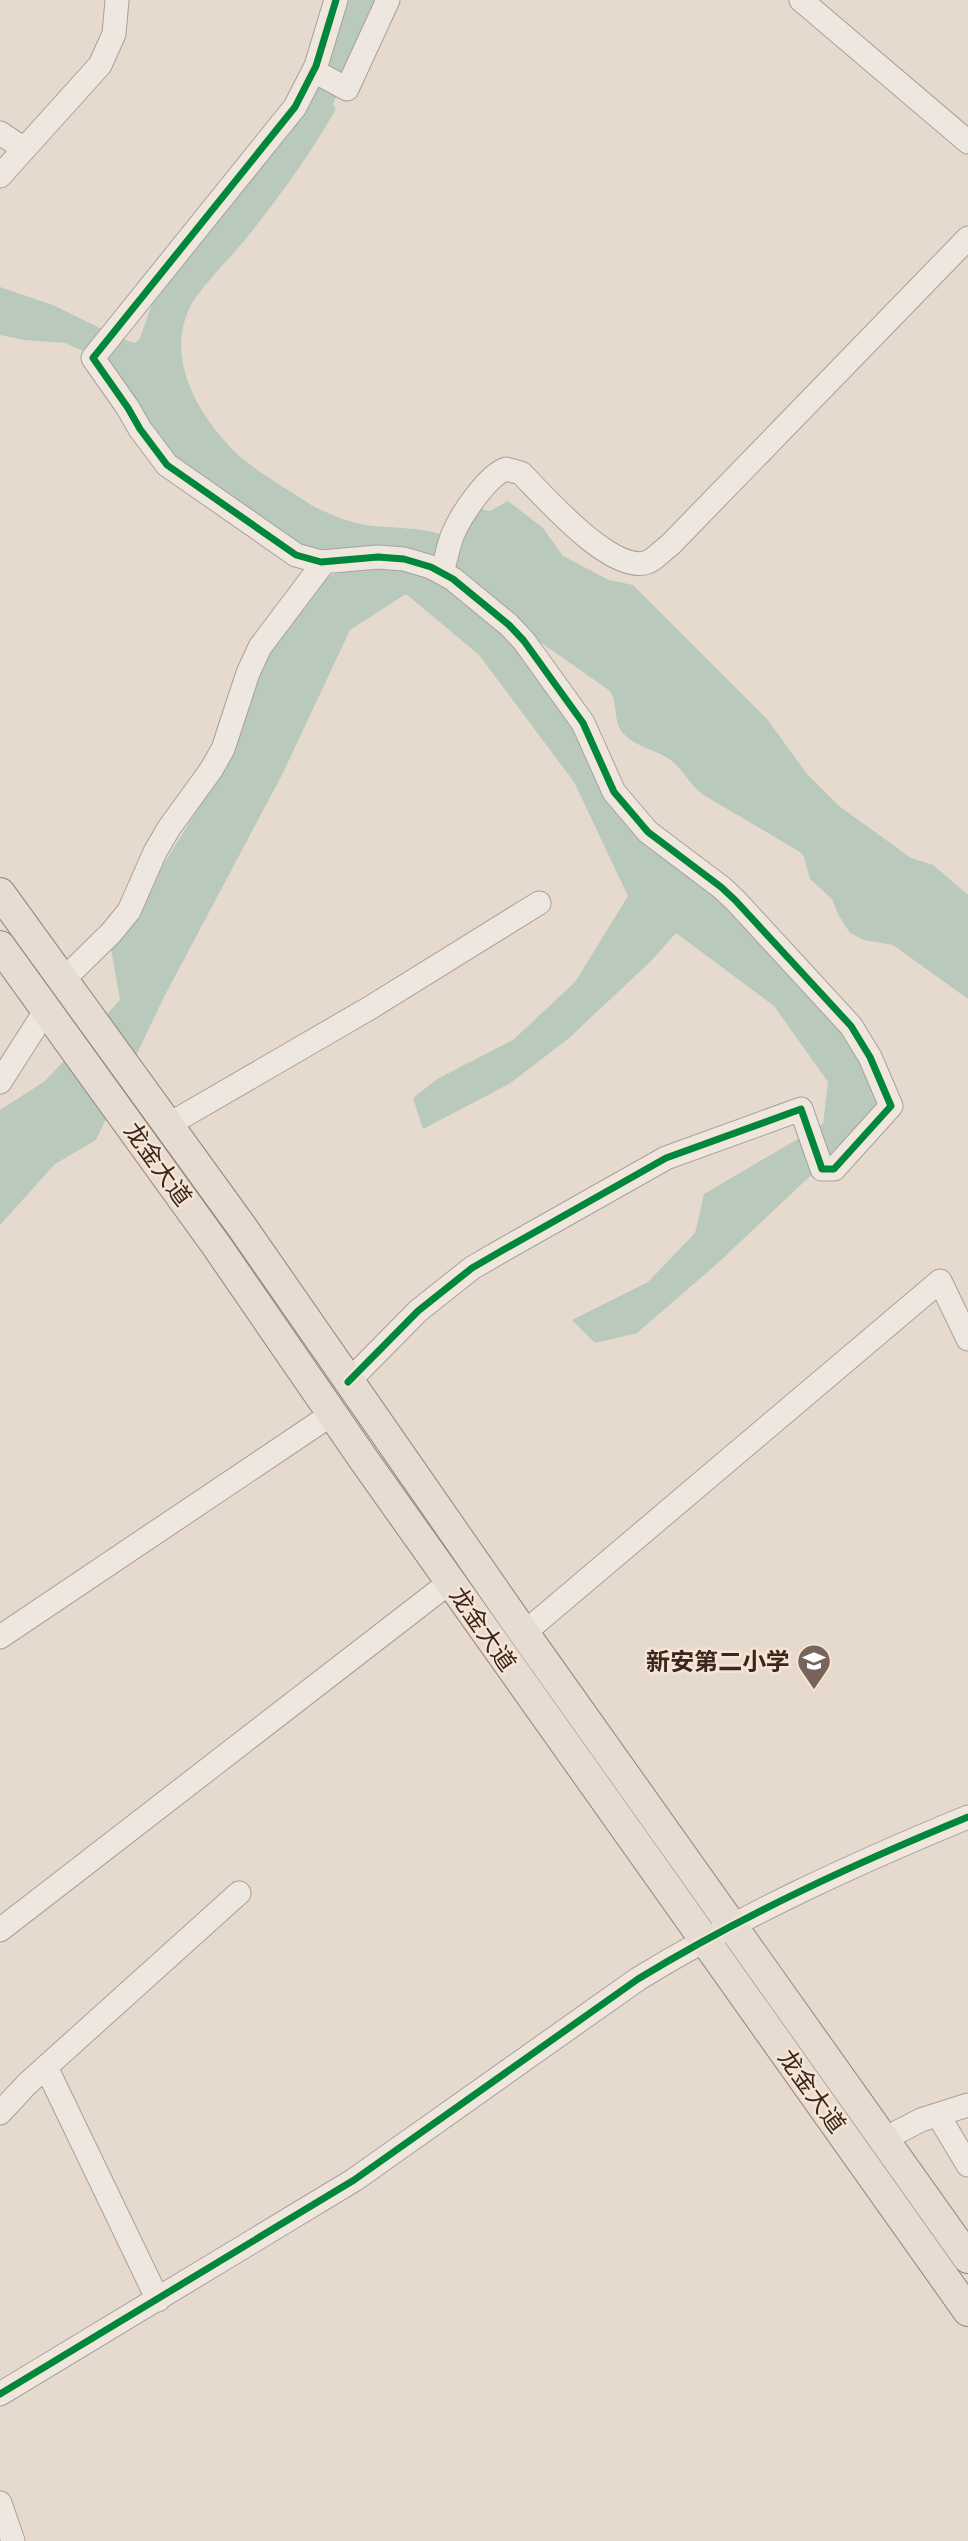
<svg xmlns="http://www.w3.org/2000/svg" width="968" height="2541" viewBox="0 0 968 2541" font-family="'Libre Baskerville','Noto Sans SC',serif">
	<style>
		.water { fill: #b9cabc }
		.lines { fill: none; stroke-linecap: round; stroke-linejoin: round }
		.minor-casing { stroke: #aba097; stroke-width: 25 }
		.major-casing { stroke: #91857e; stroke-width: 32 }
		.minor { stroke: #eee7e0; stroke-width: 23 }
		.major { stroke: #e6dcd1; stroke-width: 30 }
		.cycleway-casing { stroke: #f7e5d4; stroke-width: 11 }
		.cycleway { stroke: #00873e; stroke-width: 7 }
		.labels { text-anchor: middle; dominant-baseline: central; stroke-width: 5; stroke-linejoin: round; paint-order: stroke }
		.street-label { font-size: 24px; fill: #3b261e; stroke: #f7e5d4 }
		.poi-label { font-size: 24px; font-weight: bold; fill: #3b261e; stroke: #f7e5d4; text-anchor: end }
	</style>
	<rect width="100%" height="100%" fill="#e6dace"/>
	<g class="water">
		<path d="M342,0H377L333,104L336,109C309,156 278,199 244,241C230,258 199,289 190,307C165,359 198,414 234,451C252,469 291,491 313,506C329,514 348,522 366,525C393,529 423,526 449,537L443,554L318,557L169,458L106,361L65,343L24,340L0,335V287L53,305L120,338L135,343L140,338L157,290L298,111Z"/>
		<path d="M508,501L543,528L563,556L609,580L633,585L767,719L807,774L839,806L911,858L933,865L968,895V999L893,945L864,940L850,933L838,914L832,899L810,879L804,857L800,852L702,794C690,785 685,772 673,762C658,749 635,748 622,732C613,720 618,703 610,691L533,637L453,566L461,529L476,508L490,511Z"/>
		<polygon points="369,564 408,567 449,589 518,643 574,720 603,785 725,896 850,1036 881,1098 861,1128 719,1262 637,1333 595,1343 572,1320 648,1282 695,1233 704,1194 823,1124 828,1082 774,1006 676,933 650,962 568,1039 509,1084 423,1129 413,1098 437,1079 513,1040 575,982 628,896 574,782 479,655 406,594 350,630 283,773 164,997 96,1140 55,1164 0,1225 0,1110 45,1081 120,1000 111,949 228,760 263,655 324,577"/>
	</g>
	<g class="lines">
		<g class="minor-casing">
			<g id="minor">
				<polyline points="336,0 316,66 295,107 93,358 128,408 140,429 167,465 296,555 321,562 378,557 404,559 431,567 453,579 509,625 524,641 583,723 614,792 648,832 721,887 735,900 851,1026 870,1057 891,1106 834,1169 822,1169 801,1109 666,1158 503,1250 472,1268 418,1311 348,1382"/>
				<polyline points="801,0 968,142"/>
				<polyline points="314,71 347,89 388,0"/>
				<polyline points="0,133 24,149"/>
				<polyline points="0,176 100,65 114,34 117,0"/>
				<path d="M442,572C446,560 448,546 453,534C461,515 487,476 506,469L521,473C544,496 613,576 648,562C655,559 663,550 670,545L968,238"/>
				<polyline points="63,980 111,933 129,911 155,852 169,828 211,770 223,749 248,673 260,647 324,562"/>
				<polyline points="0,1082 46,1010"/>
				<polyline points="168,1125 368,1009 539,903"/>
				<polyline points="524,1633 940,1281 968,1339"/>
				<polyline points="0,1637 332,1414"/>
				<polyline points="0,1930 450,1582"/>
				<polyline points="46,2067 158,2300"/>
				<polyline points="0,2113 27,2084 239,1893"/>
				<polyline points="938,2115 968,2165"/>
				<polyline points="884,2139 921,2120 968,2105"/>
				<path d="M0,2394L354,2180L638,1979C743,1915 854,1864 968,1817"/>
				<polyline points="0,2503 13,2541"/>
			</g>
		</g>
		<g class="major-casing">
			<g id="major">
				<polyline points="0,893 242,1227 524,1633 968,2258"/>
				<polyline points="0,946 216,1245 364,1460 968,2311"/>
			</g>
		</g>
		<use href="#minor" class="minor"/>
		<use href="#major" class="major"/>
		<g class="cycleway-casing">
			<g id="cycleway">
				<polyline points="336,0 316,66 295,107 93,358 128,408 140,429 167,465 296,555 321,562 378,557 404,559 431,567 453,579 509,625 524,641 583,723 614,792 648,832 721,887 735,900 851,1026 870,1057 891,1106 834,1169 822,1169 801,1109 666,1158 503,1250 472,1268 418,1311 348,1382"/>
				<path d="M0,2394L354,2180L638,1979C743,1915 854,1864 968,1817"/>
			</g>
		</g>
		<use href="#cycleway" class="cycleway"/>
	</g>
	<defs>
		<g id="school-pin" transform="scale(1.75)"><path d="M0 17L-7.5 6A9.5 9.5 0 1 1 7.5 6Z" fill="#77655c" stroke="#f7e5d4"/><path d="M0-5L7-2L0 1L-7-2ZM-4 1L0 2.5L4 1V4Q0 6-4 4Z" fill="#fff"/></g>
	</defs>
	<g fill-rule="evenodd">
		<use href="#school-pin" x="814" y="1661"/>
	</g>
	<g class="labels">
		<g class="street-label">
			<text transform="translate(158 1164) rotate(54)">龙金大道</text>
			<text transform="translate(483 1629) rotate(55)">龙金大道</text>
			<text transform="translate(812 2091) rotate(54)">龙金大道</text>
		</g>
		<g class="poi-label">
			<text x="790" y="1661">新安第二小学</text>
		</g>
	</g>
</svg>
